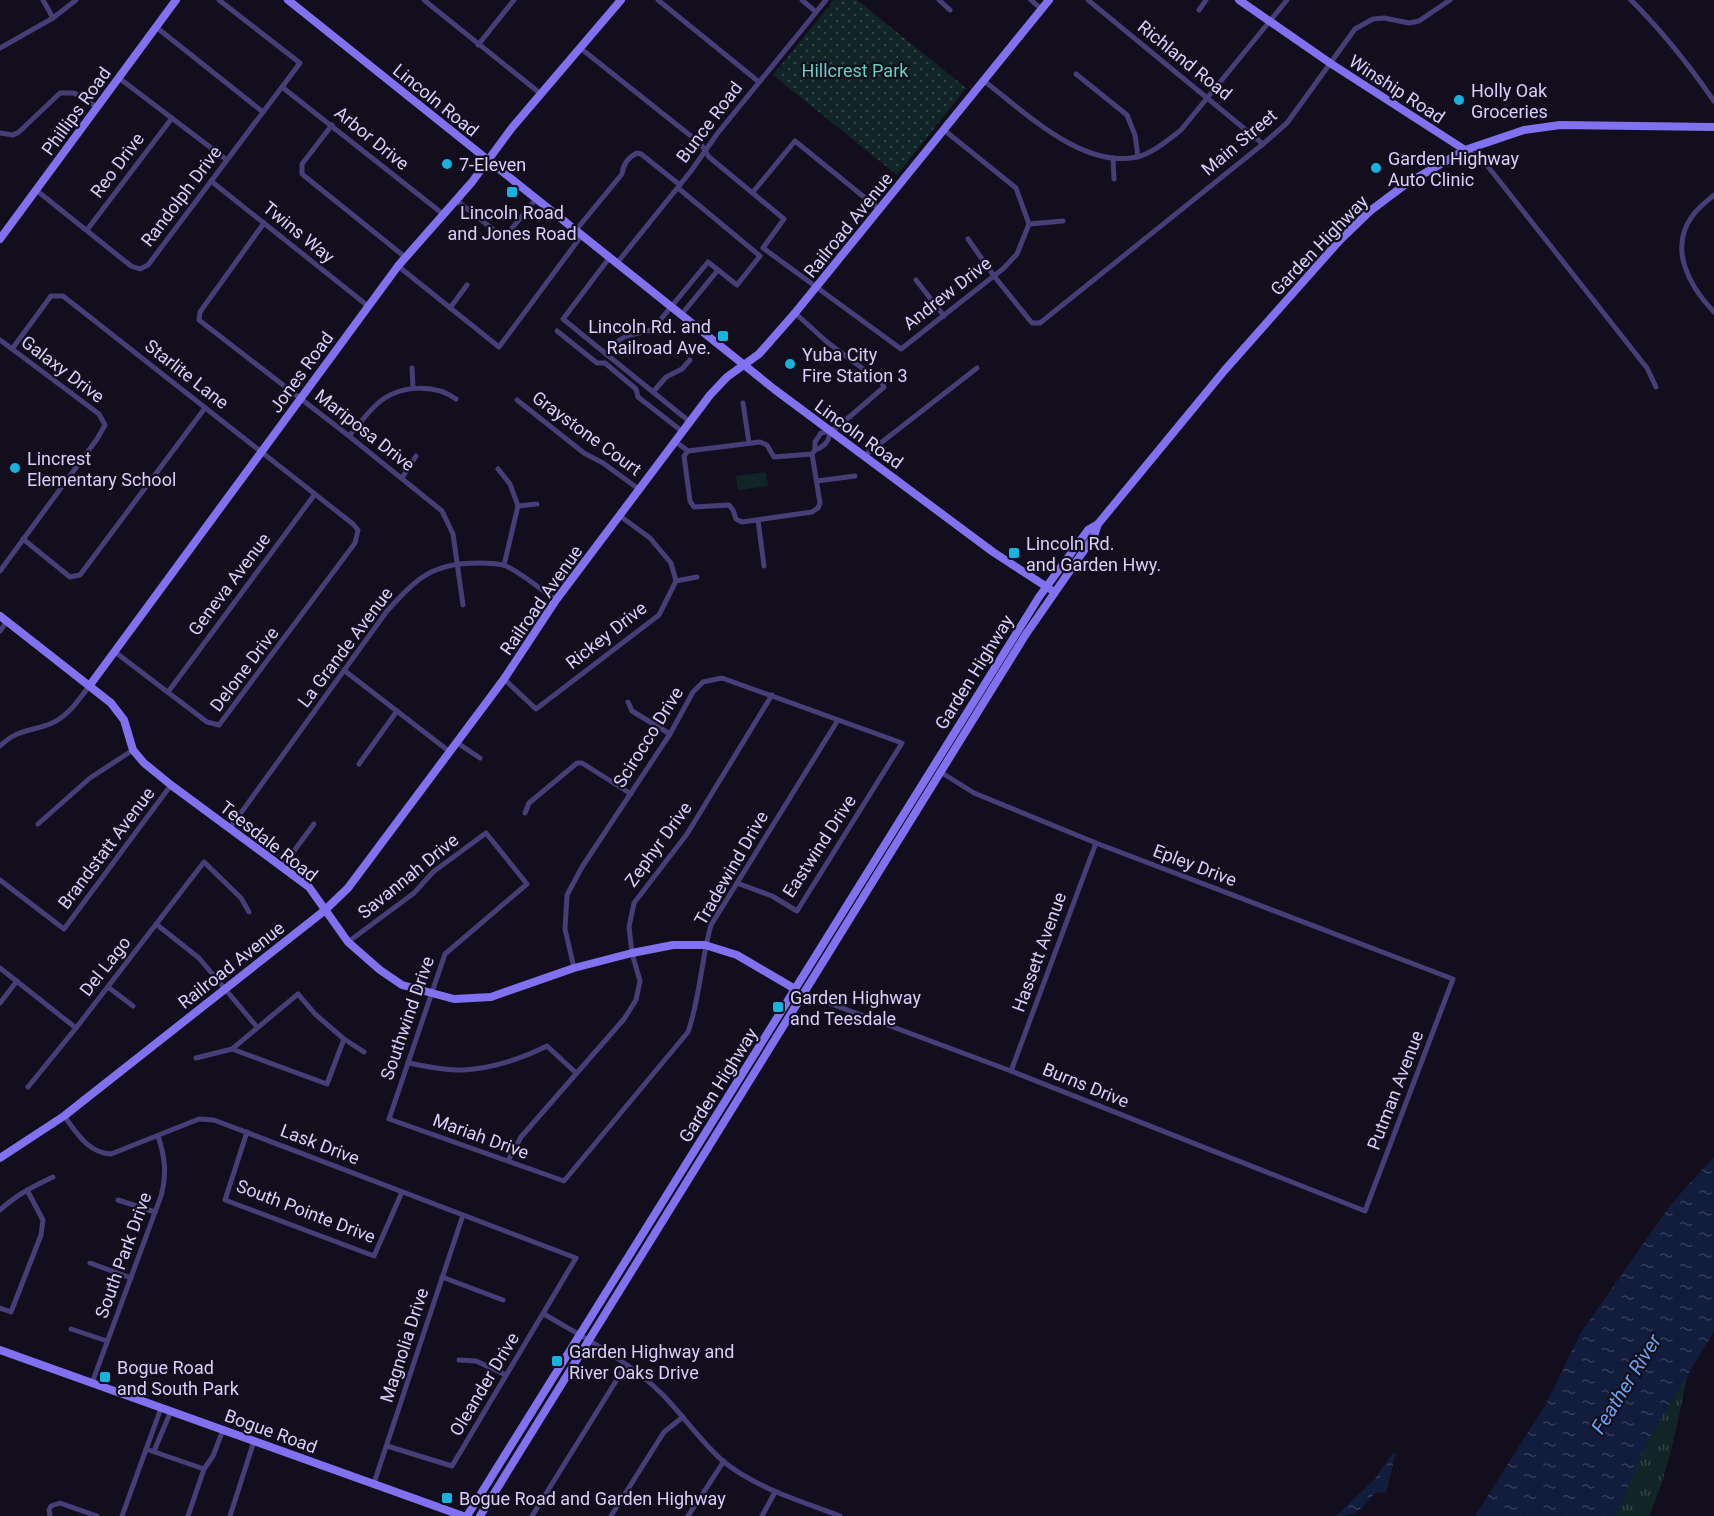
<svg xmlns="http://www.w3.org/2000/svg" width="1714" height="1516" viewBox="0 0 1714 1516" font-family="Roboto,sans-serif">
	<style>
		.grass { fill: url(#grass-tufts) }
		.park { fill: url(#park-dots) }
		.pitch { fill: #122526 }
		.water { fill: url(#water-ripples) }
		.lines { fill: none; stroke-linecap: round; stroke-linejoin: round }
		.street { stroke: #473e77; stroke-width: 5 }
		.secondary { stroke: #8271ef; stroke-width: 8 }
		.poi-dot { fill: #18b3dd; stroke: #120e1d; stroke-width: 2 }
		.labels { text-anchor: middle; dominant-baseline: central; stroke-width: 4.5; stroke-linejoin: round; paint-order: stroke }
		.street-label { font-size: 18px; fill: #d9cffa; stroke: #120e1d }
		.park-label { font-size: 18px; fill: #64d1c2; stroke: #120e1d }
		.poi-label { font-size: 18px; fill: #d9cffa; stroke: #120e1d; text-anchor: start }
		.water-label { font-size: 20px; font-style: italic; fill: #69a1ee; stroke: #120e1d }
	</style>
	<defs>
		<pattern id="grass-tufts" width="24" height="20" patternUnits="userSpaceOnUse" patternTransform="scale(1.5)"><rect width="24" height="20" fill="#122526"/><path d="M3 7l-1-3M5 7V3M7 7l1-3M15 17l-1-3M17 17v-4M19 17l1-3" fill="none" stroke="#344446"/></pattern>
		<pattern id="park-dots" width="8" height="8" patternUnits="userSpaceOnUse" patternTransform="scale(1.5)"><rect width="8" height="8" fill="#122526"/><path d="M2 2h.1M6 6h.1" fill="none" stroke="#344446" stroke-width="1.8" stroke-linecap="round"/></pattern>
		<pattern id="water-ripples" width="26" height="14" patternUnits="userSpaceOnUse" patternTransform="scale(1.5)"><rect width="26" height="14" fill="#121d3d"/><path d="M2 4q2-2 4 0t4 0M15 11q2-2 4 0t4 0" fill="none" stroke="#343d5a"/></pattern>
	</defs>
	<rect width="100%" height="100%" fill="#120e1d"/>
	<path class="grass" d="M1691,1360C1679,1412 1671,1467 1649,1516H1599Z"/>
	<polygon class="park" points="834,0 857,0 966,88 897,175 773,75"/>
	<polygon class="pitch" points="766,472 768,486 738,490 736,476"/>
	<g class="water">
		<polygon points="1714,1157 1714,1332 1649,1438 1616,1516 1475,1516 1546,1404 1580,1334 1671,1204"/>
		<path d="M1396,1452L1386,1493L1376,1492C1362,1508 1358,1516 1336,1516L1375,1479L1391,1455Z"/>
	</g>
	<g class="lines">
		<g class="street">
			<polyline points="43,0 53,18"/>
			<polyline points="424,0 541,94"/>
			<polyline points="658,0 759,82"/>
			<polyline points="802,0 816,12"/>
			<polyline points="939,0 950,10"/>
			<polyline points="1031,0 1041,9"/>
			<polyline points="1088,0 1263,144"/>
			<path d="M1631,0C1662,31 1689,65 1714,101"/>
			<polyline points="1199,10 1206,0"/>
			<polyline points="156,27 263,112"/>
			<polyline points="478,45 514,0"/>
			<polyline points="579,47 701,144 709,157 784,219 763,248 901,349 1004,268 1017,254 1029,224 1016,188 944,130"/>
			<polyline points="0,48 53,18 76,0"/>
			<polyline points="1076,74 1127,115 1135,135 1138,157"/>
			<polyline points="119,78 227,160"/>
			<path d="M984,81C1025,112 1082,169 1137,157C1153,153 1168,140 1181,130L1287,0"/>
			<polyline points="282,87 443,214"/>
			<polyline points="332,125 302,164 302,174 405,257"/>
			<polyline points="0,133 13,135 19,132 60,93 74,93 97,107"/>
			<polyline points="1465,150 1482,159 1647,368 1656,387"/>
			<polyline points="1113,158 1114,179"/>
			<polyline points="211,181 368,306"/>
			<polyline points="36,190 131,266 140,269 148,265 300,63 219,0"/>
			<polyline points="753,192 795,141 880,210"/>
			<path d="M1714,195C1707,201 1699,207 1693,215C1668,248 1689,286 1714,312"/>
			<polyline points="456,200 504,238 536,199"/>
			<polyline points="264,223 200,312 199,320 349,436 442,511 453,534 463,605"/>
			<polyline points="1029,224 1063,221"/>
			<polyline points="87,230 172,118"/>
			<path d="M576,230L622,174C623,164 629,157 637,153L641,154L680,185"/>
			<polyline points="968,239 994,276 1032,323 1040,323 1263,144 1287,123 1355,29 1373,19 1384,18 1409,23 1419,21 1450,0"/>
			<polyline points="610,257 563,319 690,422"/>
			<polyline points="617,263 691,171 717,134 826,0"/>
			<polyline points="398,266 499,347 582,235"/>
			<polyline points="916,280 944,316"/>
			<polyline points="450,308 467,285"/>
			<polyline points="795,313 827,342 882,383 884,387 839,426 830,431 821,433 815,442 815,450 812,454"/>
			<polyline points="681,315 718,270"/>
			<polyline points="557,331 597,363 605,363 636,389 638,397 683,432"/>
			<polyline points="0,340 99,414 105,425 97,439 0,571"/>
			<polyline points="12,349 51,296 63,296 353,524 358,530 355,543 219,725 207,722 115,652"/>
			<polyline points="606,354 618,341 626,336 652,330 708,262 737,285 760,256 678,188"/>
			<polyline points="412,368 413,387"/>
			<polyline points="653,392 666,377 682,369 690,360"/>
			<polyline points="517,400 584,453 603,463 640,490"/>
			<polyline points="743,403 749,443"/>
			<path d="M349,436C358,426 367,413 377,404C398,385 434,383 456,399"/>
			<polyline points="676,442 688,451 760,442 767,445 774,457 812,454 820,503 818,508 812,512 742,522 736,519 733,510 729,505 694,507 690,501 684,456 688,451"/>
			<path d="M815,450C825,446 829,442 830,431"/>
			<polyline points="864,456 977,368"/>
			<polyline points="498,469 510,484 518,506 504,565"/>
			<polyline points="402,478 416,456"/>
			<polyline points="817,481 855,476"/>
			<polyline points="518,506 537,504"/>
			<polyline points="758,520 764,566"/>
			<polyline points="23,539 70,577 80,575 205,408"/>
			<polyline points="676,581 697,577"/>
			<polyline points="0,631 7,621"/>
			<polyline points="345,671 450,752"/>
			<polyline points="504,679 536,709 659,615 676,581 671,563 650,538 620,516"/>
			<polyline points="168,692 315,494"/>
			<polyline points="628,702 632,711 670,734"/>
			<polyline points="456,742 480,758"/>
			<path d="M0,746C18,729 29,732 50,724C68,717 79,699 90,685"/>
			<polyline points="359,764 397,711"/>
			<polyline points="525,813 529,803 577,763 582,763 631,794"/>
			<polyline points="38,824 90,778 133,750"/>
			<path d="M230,828L387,611C417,578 432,563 478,563C486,563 498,563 506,566C523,574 540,589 556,600"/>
			<polyline points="282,867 314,824"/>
			<polyline points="0,880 64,929 171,785"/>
			<polyline points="156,924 199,958 257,1027"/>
			<path d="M348,942L414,893L433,872L486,833L527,884L445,954L389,1119L564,1181L688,1032C700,998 701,961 711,925L838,720"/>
			<polyline points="0,968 76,1028"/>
			<polyline points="574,968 565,929 567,895 582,867 670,734 693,692 703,682 722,678 902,743 797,911 772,896 737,883"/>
			<polyline points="108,987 133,1006"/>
			<polyline points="802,993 1011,1071 1365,1211 1453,979 1096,843 974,793 939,771"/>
			<polyline points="0,1003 17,981"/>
			<polyline points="344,1039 364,1052"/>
			<polyline points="196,1058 232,1049 327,1084 344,1039 315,1014 298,994 232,1049"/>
			<path d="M408,1063C425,1066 445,1071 463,1070C493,1068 521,1059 547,1046L576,1073"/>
			<polyline points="1011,1071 1096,843"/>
			<polyline points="28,1087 76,1028 204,862 241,898 249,912"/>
			<path d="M64,1116C77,1133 88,1153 111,1154L199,1119L214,1120L576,1258L452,1466L387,1446"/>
			<polyline points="247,1132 225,1200 374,1256 402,1192"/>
			<polyline points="508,1161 521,1137 624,1019 636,1000 640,981 632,953 629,927 634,903 687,834 772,695"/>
			<polyline points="118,1200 155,1212"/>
			<path d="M0,1210C16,1195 34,1186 53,1177"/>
			<polyline points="90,1263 131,1278"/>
			<polyline points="442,1277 503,1300"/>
			<polyline points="0,1308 11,1312 41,1235 43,1220 27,1190"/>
			<path d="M544,1314C584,1338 629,1361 662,1394C683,1415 701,1442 724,1462C758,1489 801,1501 840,1516"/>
			<polyline points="71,1329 107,1341"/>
			<polyline points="459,1360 476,1361 506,1375"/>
			<path d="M92,1383L161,1196C167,1174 165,1157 158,1136"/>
			<polyline points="146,1449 204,1469 188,1516"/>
			<polyline points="154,1451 171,1411"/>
			<polyline points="204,1469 213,1456 223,1430"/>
			<polyline points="374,1483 463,1215"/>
			<polyline points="50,1516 49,1510 51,1506 60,1503 97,1516"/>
			<polyline points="122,1516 161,1408"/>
			<polyline points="230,1516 254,1441"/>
			<polyline points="532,1516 626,1365"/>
			<polyline points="611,1516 664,1432 683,1417"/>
			<polyline points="688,1516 724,1461"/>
			<polyline points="762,1516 775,1492"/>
		</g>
		<g class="secondary">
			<polyline points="288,0 774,389 993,552 1050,589"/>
			<polyline points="1239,0 1330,63 1465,150"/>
			<polyline points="0,239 176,0"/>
			<polyline points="0,616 111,703 124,720 133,750 144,763 171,785 309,887 348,942 380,970 402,985 454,999 491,997 574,968 632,953 673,945 705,945 737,955 795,989"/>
			<polyline points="90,685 398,266 472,182 511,129 621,0"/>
			<polyline points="0,1158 64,1116 324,911 348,888 504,679 556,600 710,395 727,377 759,354 795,313 1049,0"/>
			<polyline points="0,1350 463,1516"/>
			<polyline points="467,1516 1039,597 1088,530 1098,524 1224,371 1340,240 1370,211 1406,184 1465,150 1524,130 1560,125 1714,127"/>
			<polyline points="480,1516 1026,634 1094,536 1098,524"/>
		</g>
	</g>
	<g class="poi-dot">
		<circle cx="1459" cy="100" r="6"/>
		<circle cx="447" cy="164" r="6"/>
		<circle cx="1376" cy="168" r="6"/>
		<rect x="506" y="186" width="12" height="12" rx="3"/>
		<rect x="717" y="330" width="12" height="12" rx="3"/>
		<circle cx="790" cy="364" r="6"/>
		<circle cx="15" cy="468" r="6"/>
		<rect x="1008" y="547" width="12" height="12" rx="3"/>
		<rect x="772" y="1001" width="12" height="12" rx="3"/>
		<rect x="551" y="1355" width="12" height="12" rx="3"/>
		<rect x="99" y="1371" width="12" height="12" rx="3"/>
		<rect x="441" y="1492" width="12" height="12" rx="3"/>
	</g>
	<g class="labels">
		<g class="street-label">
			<text transform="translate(1185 60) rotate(39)">Richland Road</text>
			<text transform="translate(1397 89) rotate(33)">Winship Road</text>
			<text transform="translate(436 100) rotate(39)">Lincoln Road</text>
			<text transform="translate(76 111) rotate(-54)">Phillips Road</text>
			<text transform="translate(709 122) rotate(-53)">Bunce Road</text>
			<text transform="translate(372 138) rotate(39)">Arbor Drive</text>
			<text transform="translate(1239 142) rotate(-40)">Main Street</text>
			<text transform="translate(117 165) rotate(-53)">Reo Drive</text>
			<text transform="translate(181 196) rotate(-53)">Randolph Drive</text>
			<text transform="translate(848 225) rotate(-51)">Railroad Avenue</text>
			<text transform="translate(299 232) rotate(39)">Twins Way</text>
			<text transform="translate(1319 245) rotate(-46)">Garden Highway</text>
			<text transform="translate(947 293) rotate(-38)">Andrew Drive</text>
			<text transform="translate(63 369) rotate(37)">Galaxy Drive</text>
			<text transform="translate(301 372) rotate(-54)">Jones Road</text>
			<text transform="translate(187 374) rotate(38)">Starlite Lane</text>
			<text transform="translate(365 430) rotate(38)">Mariposa Drive</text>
			<text transform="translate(587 433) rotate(36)">Graystone Court</text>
			<text transform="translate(859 434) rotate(36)">Lincoln Road</text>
			<text transform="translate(229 584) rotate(-53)">Geneva Avenue</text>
			<text transform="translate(541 600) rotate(-55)">Railroad Avenue</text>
			<text transform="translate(606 635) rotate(-38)">Rickey Drive</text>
			<text transform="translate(345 647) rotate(-53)">La Grande Avenue</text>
			<text transform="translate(244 669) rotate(-53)">Delone Drive</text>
			<text transform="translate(974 672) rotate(-58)">Garden Highway</text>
			<text transform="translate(648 737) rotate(-58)">Scirocco Drive</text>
			<text transform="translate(269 841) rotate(38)">Teesdale Road</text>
			<text transform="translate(658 844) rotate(-54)">Zephyr Drive</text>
			<text transform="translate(819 846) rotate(-57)">Eastwind Drive</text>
			<text transform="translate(106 848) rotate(-53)">Brandstatt Avenue</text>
			<text transform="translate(1195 865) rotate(21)">Epley Drive</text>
			<text transform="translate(731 868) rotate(-60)">Tradewind Drive</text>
			<text transform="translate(408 876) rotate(-39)">Savannah Drive</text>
			<text transform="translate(1039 952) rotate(-70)">Hassett Avenue</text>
			<text transform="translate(231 965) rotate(-38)">Railroad Avenue</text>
			<text transform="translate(105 966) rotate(-52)">Del Lago</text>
			<text transform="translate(407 1018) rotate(-71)">Southwind Drive</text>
			<text transform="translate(718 1085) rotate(-58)">Garden Highway</text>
			<text transform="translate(1086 1085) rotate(22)">Burns Drive</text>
			<text transform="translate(1395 1090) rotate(-69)">Putman Avenue</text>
			<text transform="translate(481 1136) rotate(20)">Mariah Drive</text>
			<text transform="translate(320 1144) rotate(21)">Lask Drive</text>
			<text transform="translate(306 1211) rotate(21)">South Pointe Drive</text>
			<text transform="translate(123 1255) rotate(-70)">South Park Drive</text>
			<text transform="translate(404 1345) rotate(-72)">Magnolia Drive</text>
			<text transform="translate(484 1384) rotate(-59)">Oleander Drive</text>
			<text transform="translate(271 1431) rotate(20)">Bogue Road</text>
		</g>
		<g class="park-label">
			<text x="855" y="70">Hillcrest Park</text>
		</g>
		<g class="poi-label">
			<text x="1471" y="90">Holly Oak<tspan x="1471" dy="21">Groceries</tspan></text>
			<text x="1388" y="158">Garden Highway<tspan x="1388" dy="21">Auto Clinic</tspan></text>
			<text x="459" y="164">7-Eleven</text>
			<text x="512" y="212" text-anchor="middle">Lincoln Road<tspan x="512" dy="21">and Jones Road</tspan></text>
			<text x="711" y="326" text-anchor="end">Lincoln Rd. and<tspan x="711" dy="21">Railroad Ave.</tspan></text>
			<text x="802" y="354">Yuba City<tspan x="802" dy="21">Fire Station 3</tspan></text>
			<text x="27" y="458">Lincrest<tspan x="27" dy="21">Elementary School</tspan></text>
			<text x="1026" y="543">Lincoln Rd.<tspan x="1026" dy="21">and Garden Hwy.</tspan></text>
			<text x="790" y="997">Garden Highway<tspan x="790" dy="21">and Teesdale</tspan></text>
			<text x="569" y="1351">Garden Highway and<tspan x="569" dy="21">River Oaks Drive</tspan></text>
			<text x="117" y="1367">Bogue Road<tspan x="117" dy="21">and South Park</tspan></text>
			<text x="459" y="1498">Bogue Road and Garden Highway</text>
		</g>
		<g class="water-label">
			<text transform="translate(1626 1384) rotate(-58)">Feather River</text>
		</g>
	</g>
</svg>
